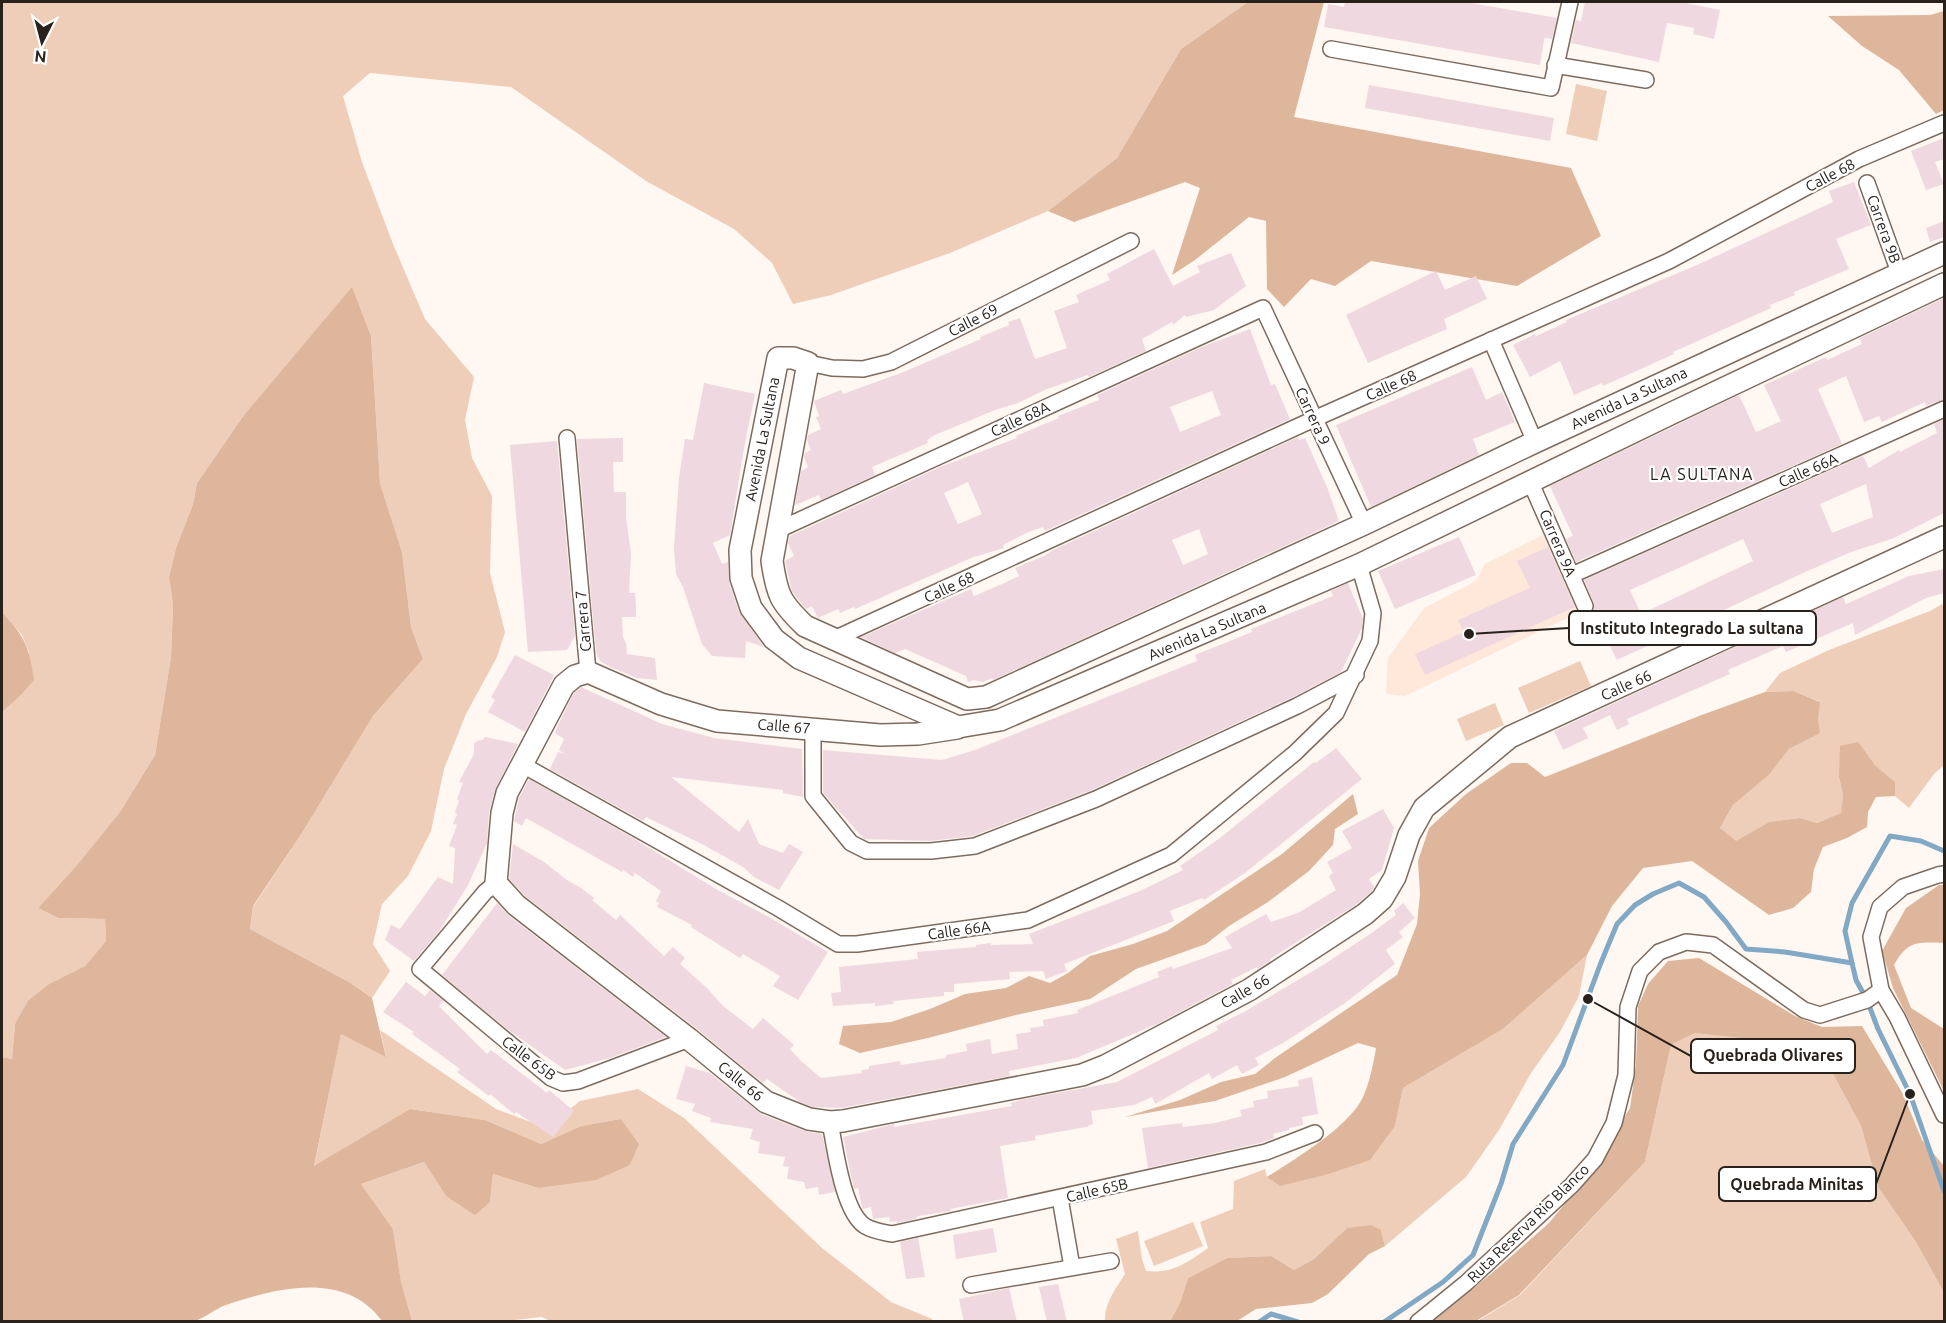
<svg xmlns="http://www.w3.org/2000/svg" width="1946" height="1323" viewBox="0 0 1946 1323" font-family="Ubuntu,sans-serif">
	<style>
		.built { fill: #fee8d9 }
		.green { fill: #eeceb9 }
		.forest { fill: #deb69c }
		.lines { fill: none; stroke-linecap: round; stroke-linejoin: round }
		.stream { stroke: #81a8c4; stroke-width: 5 }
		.building { fill: #f0d8e0; fill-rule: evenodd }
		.street-casing { stroke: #7d6b5f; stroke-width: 18 }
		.secondary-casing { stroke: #7d6b5f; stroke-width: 24 }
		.street { stroke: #fff; stroke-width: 15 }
		.secondary { stroke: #fff; stroke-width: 21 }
		.labels { text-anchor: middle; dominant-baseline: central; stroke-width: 4.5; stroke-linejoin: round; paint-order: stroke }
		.street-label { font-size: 15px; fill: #28211c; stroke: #fff }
		.neighbourhood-label { font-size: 16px; letter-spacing: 1.5px; fill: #28211c; stroke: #fff }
		.leader { fill: none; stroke: #28211c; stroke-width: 2 }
		.callout-dot { fill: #28211c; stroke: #fff; stroke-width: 2 }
		.callout { fill: #fff; stroke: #28211c; stroke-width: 2 }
		.callout-label { font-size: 16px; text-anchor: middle; font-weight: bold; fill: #28211c }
	</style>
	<rect width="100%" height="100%" fill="#fff7f1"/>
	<polygon class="built" points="1549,532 1584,610 1405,696 1386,694 1388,658 1424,608 1476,581 1485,564"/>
	<g class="green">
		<polygon points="2,2 1248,2 1181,49 1117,158 1048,211 950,253 831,295 793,304 772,263 734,229 646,181 511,87 370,73 343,96 362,162 393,244 425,319 474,377 465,420 472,458 492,496 490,573 505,632 497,657 466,714 444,769 431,831 408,876 382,904 373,944 390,971 372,998 349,982 250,929 253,907 302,833 373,716 423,659 411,627 402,552 380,483 371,336 352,288 244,415 197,483 193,504 176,548 169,577 173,605 171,657 155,755 120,812 77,865 38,908 58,918 105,919 106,941 85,966 49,984 15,1024 12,1059 2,1057 2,712 18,698 29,652 22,635 2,612"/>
		<polygon points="1576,84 1607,91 1597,141 1566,134"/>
		<polygon points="1944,603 1944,765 1934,774 1909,808 1895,796 1895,782 1875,765 1857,742 1839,777 1843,795 1842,813 1817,823 1800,818 1769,822 1735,842 1720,828 1733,805 1769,775 1789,749 1819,733 1818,719 1819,701 1794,691 1765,692 1780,673 1829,650 1930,611"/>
		<polygon points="1580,661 1591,686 1529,713 1518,688"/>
		<polygon points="1495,703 1504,725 1466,741 1457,719"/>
		<path d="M1587,955L1579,996L1560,1032L1531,1073L1499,1130L1466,1177L1385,1246L1381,1230L1347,1228L1314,1259L1294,1270L1271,1256L1227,1258L1188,1278L1180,1303L1170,1321H1105C1104,1304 1116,1288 1125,1274L1116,1239L1138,1231L1142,1259L1146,1271C1172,1274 1187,1263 1208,1248L1200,1222L1233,1209L1234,1181L1265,1169L1267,1177L1395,1126L1403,1088L1503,1029Z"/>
		<polygon points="380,1030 496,1109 547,1128 580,1101 638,1089 684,1118 822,1248 891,1302 932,1319 932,1321 552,1322 542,1317 498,1322 412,1321 401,1283 393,1229 361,1184 424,1162 446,1196 490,1202 493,1174 538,1188 630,1165 638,1143 621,1119 581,1126 541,1144 485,1120 410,1109 314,1167 341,1033 386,1056"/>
		<polygon points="1695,1033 1792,1044 1833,1074 1861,1126 1878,1187 1916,1242 1943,1291 1944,1322 1476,1322 1520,1295 1645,1162 1671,1045"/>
		<polygon points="1193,1222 1203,1246 1154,1266 1144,1241"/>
	</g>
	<g class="forest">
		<polygon points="1248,2 1324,2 1294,117 1571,168 1601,236 1517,286 1371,261 1335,286 1311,279 1284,307 1267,289 1266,221 1249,217 1195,260 1172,275 1200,188 1185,182 1074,222 1048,211 1117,158 1181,49"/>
		<polygon points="1944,11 1944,110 1936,114 1899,70 1862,46 1828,16 1930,15"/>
		<path d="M352,287L371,336L380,483L402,552L411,627L423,659L373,716L302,833L253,906L250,929L349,982L372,998L386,1057L341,1034L314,1166L410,1109L485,1120L541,1144L581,1126L621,1119L639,1144L630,1165L596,1180L538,1188L493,1174L490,1202L475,1215L446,1196L424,1162L361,1184L393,1229L401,1282L412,1321H382C345,1270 276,1288 226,1305C214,1309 202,1321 189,1322C127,1323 64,1322 2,1321V1057L12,1059L15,1024L28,1001L49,984L85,966L106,941L105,919L58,918L38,908L77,865L120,812L155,755L171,657L173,605L169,577L176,548L193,504L197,483L244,415Z"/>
		<path d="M2,612C26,639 28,644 34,680L18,698L2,712Z"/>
		<path d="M1794,691L1820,702L1818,719L1820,733L1789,749L1769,775L1733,805L1720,828L1736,841L1769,822L1800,818L1817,823L1841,813L1843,795L1839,777L1840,746L1858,742L1875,765L1895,782V796L1876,797L1868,812L1867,827L1847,838L1823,847L1814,869L1811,892L1793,908L1769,915L1692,861L1643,868L1612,906L1587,955L1503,1029L1403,1088L1395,1126L1370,1160L1325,1175L1280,1186L1267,1177C1294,1160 1350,1126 1363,1097C1369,1085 1374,1061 1376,1048L1358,1043L1285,1077L1215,1101L1125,1117L1180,1100L1221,1082L1255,1074L1275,1058L1397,975L1417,924L1420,894L1418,861L1429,828L1466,794L1511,763H1527L1545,777L1699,716L1765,692Z"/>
		<polygon points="1353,794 1358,814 1335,829 1333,845 1309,871 1268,902 1229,926 1206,944 1136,969 1090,999 1016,1015 928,1038 860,1053 839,1044 843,1026 891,1022 930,1009 965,994 1006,988 1029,976 1050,983 1068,973 1090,956 1133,944 1167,931 1282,854"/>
		<path d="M1939,885H1944V943C1918,942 1908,940 1894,965L1911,1008L1944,1029V1091L1893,988L1882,951L1906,908Z"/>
		<polygon points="1699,958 1795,1016 1822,1027 1862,1026 1903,1094 1922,1140 1944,1166 1944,1301 1943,1291 1916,1242 1878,1187 1861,1126 1833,1074 1792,1044 1695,1033 1671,1045 1645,1162 1519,1295 1476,1321 1432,1322 1498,1268 1549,1223 1594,1168 1630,1108 1636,1065 1638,1006 1648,984 1668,961"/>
		<polygon points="1371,1225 1381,1230 1385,1246 1369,1254 1328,1294 1312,1303 1256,1309 1237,1321 1170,1321 1180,1303 1188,1278 1227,1258 1271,1256 1294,1270 1314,1259 1347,1228"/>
	</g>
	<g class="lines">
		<g class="stream">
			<polyline points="1852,963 1856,980 1867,1000 1878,1029 1910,1094 1944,1191"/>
			<polyline points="1259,1322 1271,1314 1298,1322"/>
			<polyline points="1384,1322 1443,1282 1473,1255 1501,1184 1513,1144 1563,1065 1600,965 1617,924 1635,905 1653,894 1679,883 1704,897 1726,922 1746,949 1785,952 1852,963 1845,931 1852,903 1890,836 1921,841 1944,851"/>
		</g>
	</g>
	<g class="building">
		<polygon points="1345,2 1465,2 1557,18 1552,39 1545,38 1544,40 1540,65 1324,27 1328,4 1344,7"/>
		<polygon points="1585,2 1681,2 1720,10 1714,39 1693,34 1694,28 1667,23 1659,62 1571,43 1576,20 1581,21"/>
		<polygon points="1369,85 1554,118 1550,141 1365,108"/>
		<polygon points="1944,138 1944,159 1935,162 1944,184 1926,190 1911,151"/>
		<polygon points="1854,182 1871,225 1836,239 1849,269 1794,292 1795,295 1770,305 1771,308 1673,352 1674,354 1603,386 1602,383 1574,395 1560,361 1530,377 1513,345 1535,334 1536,336 1567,322 1566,320 1697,265 1833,202 1829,191"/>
		<polygon points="1944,221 1944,237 1930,242 1926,228"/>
		<polygon points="1154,249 1173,286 1200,272 1197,266 1231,253 1246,286 1214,310 1186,317 1185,315 1173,325 1172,322 1142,339 1146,351 1089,377 1088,375 1047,389 1018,403 995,410 935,435 927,440 928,443 872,467 875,475 821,500 819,495 795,505 801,471 808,467 804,457 805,453 811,450 807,440 808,435 821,429 816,417 819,416 814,401 841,390 843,394 901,373 981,339 980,337 1009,325 1008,322 1020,318 1035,359 1067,348 1054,311 1079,302 1076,295 1110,280 1107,274"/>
		<polygon points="1436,271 1445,290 1476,276 1487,299 1444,319 1447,329 1368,363 1346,315"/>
		<polygon points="1944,298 1944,399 1926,406 1925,402 1882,422 1879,416 1864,422 1846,376 1818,389 1842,444 1576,562 1566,539 1573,536 1550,486 1739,395 1756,432 1781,421 1764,385 1826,357 1827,360 1862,344 1860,338"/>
		<path d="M1250,329L1271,385L1275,384L1290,419L1045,531L1043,527L1026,533L1003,545L1004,548L971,558L855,609L854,607L840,613L838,609L818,618L812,606L806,609L792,592L785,561L794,556L788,543L790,536L940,467L1017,438L1016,436L1059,418L1058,416L1099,400L1097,395L1204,346ZM1212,391L1221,415L1180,432L1170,407ZM968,482L982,514L958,524L944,493Z"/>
		<polygon points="1472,367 1486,400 1502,392 1515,422 1473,439 1479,455 1371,507 1336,425"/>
		<polygon points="704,383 755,394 744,448 730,535 713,543 722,564 728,562 729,582 739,612 764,647 746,641 745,658 712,656 702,644 683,587 676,574 674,548 679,478 685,439 693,440"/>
		<path d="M1944,419V513L1894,538L1851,552L1803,573L1617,660L1593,612L1594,603L1584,580L1863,456L1869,468L1899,450L1900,452L1937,433L1934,424ZM1866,484L1873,517L1832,533L1820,504ZM1743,539L1753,561L1641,614L1630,590Z"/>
		<path d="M1298,437L1299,440L1305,438L1327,487L1339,521L993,680L992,678L983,682L973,680L968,682L966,676L905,649L895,653L861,637L971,589L974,596L1000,585L1019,576L1015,568L1044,556L1053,550ZM1199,529L1208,554L1183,565L1172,540Z"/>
		<polygon points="623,438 623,462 613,462 614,492 626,492 626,518 631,553 629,593 635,593 636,608 636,617 622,617 623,637 626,643 627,654 655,658 657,680 637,678 612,668 600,661 596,652 577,439"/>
		<polygon points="557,441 575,636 567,650 528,652 510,445"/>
		<polygon points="1459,537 1476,575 1395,609 1378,571"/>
		<polygon points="1548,547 1575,607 1425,675 1415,654 1464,632 1458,620 1530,588 1517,561"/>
		<polygon points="1944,569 1944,593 1926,598 1855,635 1853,623 1786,652 1783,646 1728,670 1730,674 1627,719 1629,724 1617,730 1610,715 1583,728 1588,738 1563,750 1554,731 1843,597 1846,604 1909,576"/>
		<polygon points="1348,583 1363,619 1362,628 1341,672 1293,697 1092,790 973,836 930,841 864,839 823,793 823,750 942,760 975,750 1197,661 1195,655 1252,632 1251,629 1333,596 1331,591"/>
		<polygon points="515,655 554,675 525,732 488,712 495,700 491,697"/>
		<polygon points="581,687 662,724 714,738 802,749 803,797 783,793 783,790 671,777 739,832 748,819 759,844 783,853 789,844 803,852 779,890 754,877 743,867 702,844 646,817 643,821 550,769 558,752 565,754 559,750 564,739 555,733 559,723 574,693"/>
		<polygon points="485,737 518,744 495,790 489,812 487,843 468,885 440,930 414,961 385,940 391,925 400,929 438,877 453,884 455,848 449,846 457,825 453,824 457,814 455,812 459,801 457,799 463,783 459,782 474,754 474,743 479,740 483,740"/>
		<polygon points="1336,748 1362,779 1245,873 1204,900 1202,898 1170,911 1174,921 1064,964 1067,971 1046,979 1043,971 1009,972 1010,979 954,984 954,992 944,992 944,996 893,1001 894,1004 875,1006 875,1003 833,1006 831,993 841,992 839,967 918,959 917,952 976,947 976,945 991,943 991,945 1033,944 1029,934 1140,891 1183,870 1180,866 1220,838 1314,762 1316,763"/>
		<polygon points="529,779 633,838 716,889 767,916 828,952 798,1000 773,986 780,976 743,954 740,958 691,927 692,925 657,907 659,903 656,901 661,891 635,873 633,877 623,870 622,872 526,818 522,826 514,821 519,798"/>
		<polygon points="1383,809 1394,828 1382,870 1369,879 1374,887 1372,891 1357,904 1270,959 1271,960 1258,969 1257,967 1231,980 1233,984 1157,1024 1076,1058 1009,1071 1010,1076 841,1108 812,1107 800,1102 767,1079 763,1083 697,1029 525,896 509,879 513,844 544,862 567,880 581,888 594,898 592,900 616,920 620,915 664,956 673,947 685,958 680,964 707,988 722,1005 753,1029 763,1018 794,1045 790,1049 801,1061 821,1078 862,1073 861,1070 869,1069 869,1066 900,1061 901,1065 946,1058 946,1055 967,1051 966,1044 990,1039 992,1054 1018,1049 1016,1034 1031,1032 1030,1028 1044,1026 1043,1020 1078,1013 1077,1010 1159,977 1157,972 1172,966 1173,969 1232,948 1225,937 1266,914 1271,922 1298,913 1336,890 1329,876 1333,873 1327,862 1352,848 1342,831"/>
		<polygon points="497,903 508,915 666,1037 610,1058 565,1070 507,1029 442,975"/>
		<polygon points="1403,903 1415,918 1399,932 1403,937 1386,950 1395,964 1345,1003 1283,1043 1255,1058 1259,1065 1242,1074 1237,1065 1212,1079 1209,1073 1155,1104 1152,1097 1134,1105 1091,1111 1093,1124 1086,1127 1035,1136 1036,1140 1000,1146 1008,1198 950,1209 951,1211 918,1216 915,1219 897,1223 897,1221 890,1222 889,1217 873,1219 871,1207 863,1209 862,1207 858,1188 854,1189 851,1176 843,1137 894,1124 894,1127 1012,1106 1011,1103 1024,1099 1117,1082 1218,1030 1216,1026 1244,1012 1323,965 1370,934 1396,915 1394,911"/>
		<polygon points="406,982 425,996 430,990 444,1001 439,1006 487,1054 491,1050 547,1093 549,1090 574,1111 553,1137 516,1112 514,1114 490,1094 489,1096 457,1072 460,1069 412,1034 414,1032 383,1012"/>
		<polygon points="686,1066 710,1073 761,1114 805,1131 822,1134 835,1192 819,1195 818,1187 806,1189 804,1182 787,1179 789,1167 783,1166 785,1157 758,1153 760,1142 750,1139 753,1129 710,1122 711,1118 692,1111 695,1104 676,1099"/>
		<polygon points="1312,1077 1318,1114 1302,1117 1303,1125 1289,1128 1289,1130 1273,1134 1274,1138 1260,1143 1148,1168 1142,1128 1182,1123 1183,1127 1215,1123 1242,1116 1240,1110 1254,1107 1253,1101 1268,1098 1267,1091 1299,1086 1298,1080"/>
		<polygon points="993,1228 997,1252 956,1259 953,1235"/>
		<polygon points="918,1238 925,1277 906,1279 900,1242"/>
		<polygon points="1058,1284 1067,1322 1047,1322 1039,1287"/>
		<polygon points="1009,1288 1017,1322 964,1322 959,1299"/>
	</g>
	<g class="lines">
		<g class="street-casing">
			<g id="street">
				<polyline points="1331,49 1551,88 1570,2"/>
				<polyline points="1555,65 1646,80"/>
				<polyline points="1867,183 1900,275"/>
				<polyline points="1491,340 1535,442"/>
				<polyline points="808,363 832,368 863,369 891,362 1131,241"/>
				<polyline points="567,438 588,672"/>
				<polyline points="1530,481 1585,606"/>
				<polyline points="778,530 1263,308 1364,524"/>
				<polyline points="1572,575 1944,409"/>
				<polyline points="834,639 1314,419 1669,261 1859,159 1944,123"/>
				<polyline points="813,729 813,796 851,843 867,851 931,851 975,846 1096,799 1297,706 1356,675"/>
				<polyline points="521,764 778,908 838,944 857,944 1028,920 1171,855 1295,753 1336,713 1370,641 1373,613 1359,565"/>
				<polyline points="1944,874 1938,875 1903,887 1880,907 1871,937 1881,990 1897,1017 1944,1115"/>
				<polyline points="496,883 485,892 420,969 551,1078 563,1083 578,1081 689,1039"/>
				<path d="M830,1122C835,1148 843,1212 865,1226C873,1231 882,1232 892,1234L1266,1152L1315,1133"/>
				<polyline points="1060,1198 1072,1267"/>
				<polyline points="971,1285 1111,1261"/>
				<polyline points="1418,1322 1466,1283 1572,1185 1595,1159 1614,1123 1626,1075 1628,1007 1640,971 1659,952 1686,942 1713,945 1804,1010 1820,1015 1867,1000 1881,990"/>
			</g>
		</g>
		<g class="secondary-casing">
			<g id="secondary">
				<path d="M1944,253L1535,442L1364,524L986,697L967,699L805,626C780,602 777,595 772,561L808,363L793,358H778L740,550L741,578L751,608L774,639L799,658L958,727L1000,720L1359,565L1668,415L1944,284"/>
				<polyline points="957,728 918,734 880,735 717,721 661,704 588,672 575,676 564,685 507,793 502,813 496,883 516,905 689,1039 766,1102 809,1119 830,1122 843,1121 1082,1075 1105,1066 1249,990 1365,914 1382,899 1395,877 1409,835 1424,808 1510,737 1944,537"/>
			</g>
		</g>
		<use href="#street" class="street"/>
		<use href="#secondary" class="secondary"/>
	</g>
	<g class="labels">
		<g class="street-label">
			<text transform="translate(1830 175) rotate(-28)">Calle 68</text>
			<text transform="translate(1884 229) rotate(70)">Carrera 9B</text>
			<text transform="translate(973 320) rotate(-27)">Calle 69</text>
			<text transform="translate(1391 385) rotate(-24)">Calle 68</text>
			<text transform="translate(1629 398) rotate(-25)">Avenida La Sultana</text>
			<text transform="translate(1313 416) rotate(65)">Carrera 9</text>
			<text transform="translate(1020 419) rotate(-25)">Calle 68A</text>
			<text transform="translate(762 439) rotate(-79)">Avenida La Sultana</text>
			<text transform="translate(1808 470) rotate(-24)">Calle 66A</text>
			<text transform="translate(1558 543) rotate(67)">Carrera 9A</text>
			<text transform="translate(949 587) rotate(-25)">Calle 68</text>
			<text transform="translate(583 621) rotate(-95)">Carrera 7</text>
			<text transform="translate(1207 631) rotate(-23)">Avenida La Sultana</text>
			<text transform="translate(1626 685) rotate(-24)">Calle 66</text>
			<text transform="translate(784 726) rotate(5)">Calle 67</text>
			<text transform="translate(959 930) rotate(-8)">Calle 66A</text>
			<text transform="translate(1245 991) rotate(-30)">Calle 66</text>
			<text transform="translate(529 1058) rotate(37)">Calle 65B</text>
			<text transform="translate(741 1081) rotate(39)">Calle 66</text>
			<text transform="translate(1097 1190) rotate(-13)">Calle 65B</text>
			<text transform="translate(1528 1223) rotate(-44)">Ruta Reserva Rio Blanco</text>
		</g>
		<g class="neighbourhood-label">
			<text x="1702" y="474">LA SULTANA</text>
		</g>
	</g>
	<path class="leader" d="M1469 634L1569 628M1588 999L1691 1056M1910 1094L1876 1184"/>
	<g class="callout-dot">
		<circle cx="1469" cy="634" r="6"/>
		<circle cx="1588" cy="999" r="6"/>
		<circle cx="1910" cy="1094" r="6"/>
	</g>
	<g class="callout">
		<rect x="1569" y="611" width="247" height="34" rx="6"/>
		<rect x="1691" y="1039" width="164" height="34" rx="6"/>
		<rect x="1719" y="1167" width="157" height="34" rx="6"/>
	</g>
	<g class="callout-label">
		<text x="1692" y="634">Instituto Integrado La sultana</text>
		<text x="1773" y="1061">Quebrada Olivares</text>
		<text x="1797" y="1190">Quebrada Minitas</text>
	</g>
	<rect width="1946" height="1323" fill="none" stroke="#28211c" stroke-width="6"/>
	<g transform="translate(42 42) rotate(186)" stroke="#ffffff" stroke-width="4.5" paint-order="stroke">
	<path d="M0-4.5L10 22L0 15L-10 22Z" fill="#28211c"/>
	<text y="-9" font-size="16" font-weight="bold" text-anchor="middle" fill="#28211c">N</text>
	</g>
</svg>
